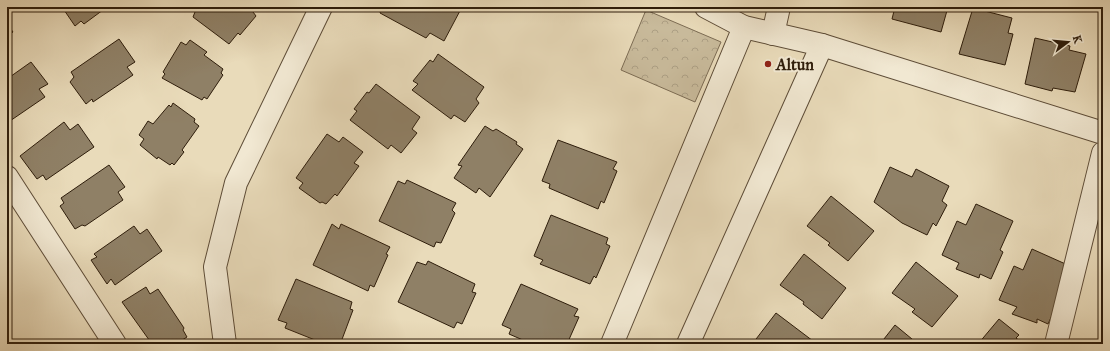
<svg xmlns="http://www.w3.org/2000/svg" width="1110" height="351" viewBox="0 0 1110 351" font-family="'IM FELL Great Primer',serif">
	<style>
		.forest { fill: url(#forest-crowns); stroke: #7c6c54 }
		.building { fill: #8f8066; stroke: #2e1d0b }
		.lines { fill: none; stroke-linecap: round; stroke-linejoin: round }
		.minor-casing { stroke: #5d4c37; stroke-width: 24 }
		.minor { stroke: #f1e8d2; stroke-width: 22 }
		.poi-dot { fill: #8f2418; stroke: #f1e8d2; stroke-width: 1.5 }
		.labels { text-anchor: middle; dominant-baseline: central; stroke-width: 4; stroke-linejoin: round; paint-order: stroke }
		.poi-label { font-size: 16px; font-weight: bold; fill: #2e1d0b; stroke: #f1e8d2; text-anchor: start }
	</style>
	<defs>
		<pattern id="forest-crowns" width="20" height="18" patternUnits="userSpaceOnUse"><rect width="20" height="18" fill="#c9bb9c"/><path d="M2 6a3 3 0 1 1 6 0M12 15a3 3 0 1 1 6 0" fill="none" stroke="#ada085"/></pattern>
	</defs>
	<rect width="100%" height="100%" fill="#e9dbba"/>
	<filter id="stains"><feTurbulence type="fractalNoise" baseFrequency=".005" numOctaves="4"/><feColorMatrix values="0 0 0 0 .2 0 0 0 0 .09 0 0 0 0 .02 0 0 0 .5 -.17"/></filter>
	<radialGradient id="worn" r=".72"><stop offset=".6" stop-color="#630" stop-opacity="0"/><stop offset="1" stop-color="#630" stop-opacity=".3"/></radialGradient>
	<polygon class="forest" points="646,10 721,42 695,102 621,70"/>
	<g class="building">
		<polygon points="62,7 107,7 84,24 81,21 75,26"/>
		<polygon points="190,7 257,7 253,12 256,16 240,35 238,33 229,44 193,17 195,12"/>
		<polygon points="382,7 462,7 444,41 430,33 426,38 380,13"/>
		<polygon points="895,7 948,7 941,32 892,19"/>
		<polygon points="973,8 1012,18 1008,33 1013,34 1005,65 959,54"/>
		<polygon points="7,24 13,32 7,36"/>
		<polygon points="1035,38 1070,46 1069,50 1086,54 1075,92 1053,88 1052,91 1025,84"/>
		<polygon points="119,39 135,62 127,67 133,75 93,102 92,99 86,104 70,82 74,77 71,72"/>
		<polygon points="7,40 11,45 7,48"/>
		<polygon points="190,40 207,52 204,55 223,69 221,73 223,75 207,99 204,97 202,100 162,78 165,74 163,72 181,42 186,45"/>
		<polygon points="438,54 484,87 476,99 479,103 465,122 454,115 451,119 412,90 418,84 413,81 430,60 433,62"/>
		<polygon points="31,62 48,84 39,89 45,97 7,123 7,79"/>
		<polygon points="376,84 420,117 412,129 417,133 401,153 391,145 388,149 350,120 357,111 354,109 367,92 369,93"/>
		<polygon points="173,103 195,119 194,122 199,126 182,150 184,152 174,165 172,163 170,165 158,157 157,159 140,145 144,139 139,135 148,121 153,124 169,105 171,107"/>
		<polygon points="64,122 70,130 78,124 94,147 46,180 43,175 37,179 20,156"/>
		<polygon points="485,126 493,131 496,129 517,142 516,144 523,149 490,197 479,188 476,193 454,178 462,166 458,165"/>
		<polygon points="327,134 339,142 343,137 363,152 354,163 359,166 337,196 335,194 326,204 322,202 320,203 299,188 303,183 296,178"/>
		<polygon points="558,140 617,162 613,169 617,171 604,203 601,201 598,209 549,188 550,184 542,181"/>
		<polygon points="109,165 125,187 118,192 123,200 85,226 82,225 75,229 60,206 64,203 61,198"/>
		<polygon points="890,167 912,177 916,169 949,186 942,201 947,205 936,226 933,223 927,235 902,223 874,202"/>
		<polygon points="407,180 456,203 452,210 455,213 441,243 436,242 434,247 379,221 398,181 405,184"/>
		<polygon points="831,196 874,231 848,261 828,245 830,243 807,226"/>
		<polygon points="976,204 1013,221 1000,250 1003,252 991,279 980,274 979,278 956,269 959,263 942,255 957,221 966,225"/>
		<polygon points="551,215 608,238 606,244 610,246 596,278 594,276 590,284 540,264 543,260 534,256"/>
		<polygon points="332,224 339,229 341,224 390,247 386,254 388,255 374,287 370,285 368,291 313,265"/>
		<polygon points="134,226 140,234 147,229 162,251 115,285 111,279 107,284 91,260 97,257 94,254"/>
		<polygon points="1032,249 1070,266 1060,298 1048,324 1037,319 1037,323 1012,314 1017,307 999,300 1014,266 1023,270"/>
		<polygon points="804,254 846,288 822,319 803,304 804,302 780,285"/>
		<polygon points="428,261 475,284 472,292 476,293 462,324 457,322 454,328 398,302 417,262 426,265"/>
		<polygon points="916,262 958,296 932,327 912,312 915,309 892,293"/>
		<polygon points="296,279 352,302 350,309 353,310 341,342 336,341 336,344 325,344 285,328 287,323 278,320"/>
		<polygon points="521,284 578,309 574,316 579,317 567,344 532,344 509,334 511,329 502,325"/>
		<polygon points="146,287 150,294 158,289 184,328 183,330 187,337 176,344 152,344 122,302"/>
		<polygon points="776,313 817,344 753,343"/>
		<polygon points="999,319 1019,335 1016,338 1024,344 978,344"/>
		<polygon points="895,325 918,344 880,344"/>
	</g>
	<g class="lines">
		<g class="minor-casing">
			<g id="minor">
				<polyline points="706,7 744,27 822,45 1103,133"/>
				<polyline points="773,34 779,7"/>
				<polyline points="7,177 115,344"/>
				<polyline points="225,344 215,267 236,183 321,7"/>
				<polyline points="612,344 744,27"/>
				<polyline points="688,344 822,45"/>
				<polyline points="1056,344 1103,153"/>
			</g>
		</g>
		<use href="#minor" class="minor"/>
	</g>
	<circle class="poi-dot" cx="768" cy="64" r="4"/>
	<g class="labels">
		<g class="poi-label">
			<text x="776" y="64">Altun</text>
		</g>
	</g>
	<rect width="1110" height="351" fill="none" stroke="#e9dbba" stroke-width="24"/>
	<rect x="8" y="8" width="1094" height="335" fill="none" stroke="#2e1d0b" stroke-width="2"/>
	<rect x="12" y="12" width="1086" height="327" fill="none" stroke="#2e1d0b"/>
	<g transform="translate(1068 42) rotate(74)" stroke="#f1e8d2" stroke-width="3" paint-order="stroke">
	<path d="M0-3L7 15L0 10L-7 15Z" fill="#2e1d0b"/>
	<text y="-6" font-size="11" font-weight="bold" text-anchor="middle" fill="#2e1d0b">K</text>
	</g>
	<rect width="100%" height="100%" filter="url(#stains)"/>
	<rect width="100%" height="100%" fill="url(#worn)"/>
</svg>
